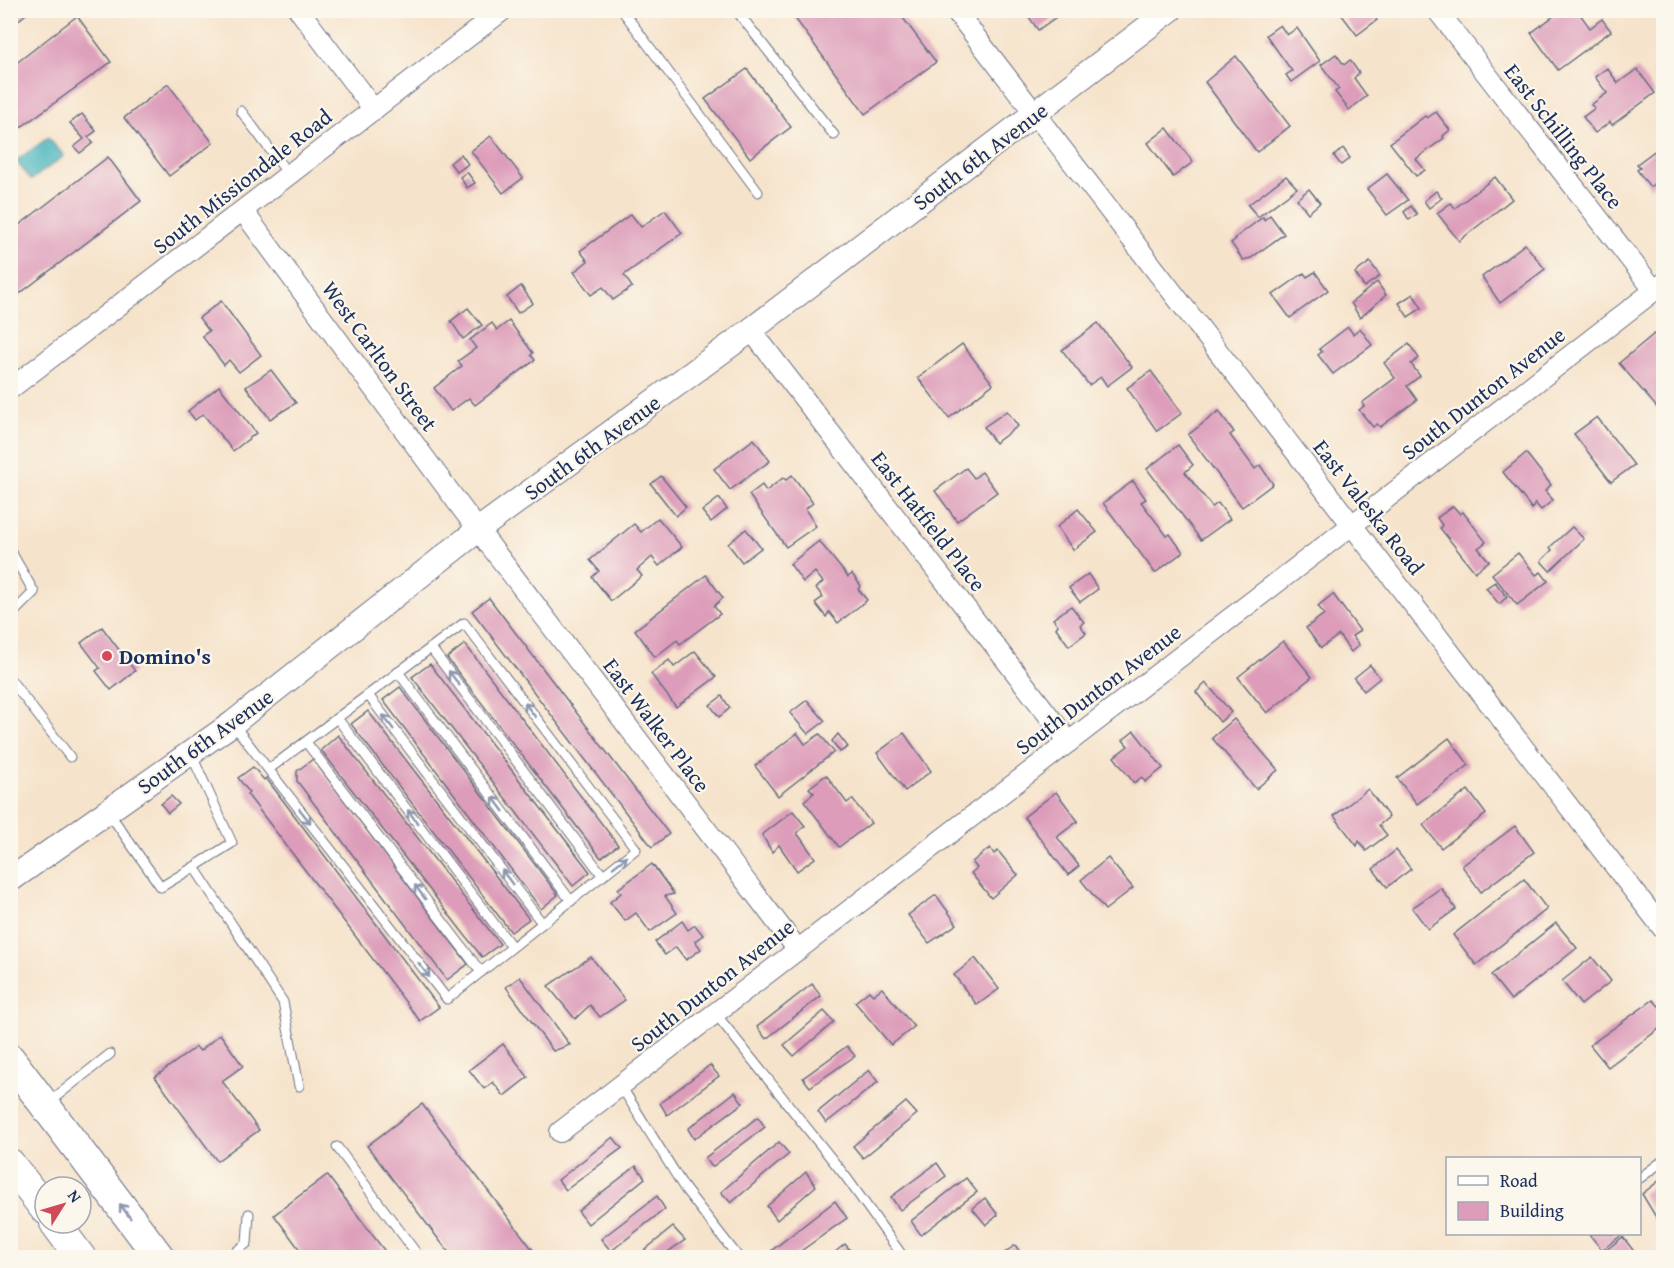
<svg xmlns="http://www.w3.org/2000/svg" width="1674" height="1268" viewBox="0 0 1674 1268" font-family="'Gentium Book Plus',serif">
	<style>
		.water { fill: #47b6be; stroke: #31728e; stroke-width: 1.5 }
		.building { fill: #dd9dba }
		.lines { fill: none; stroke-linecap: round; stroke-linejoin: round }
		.service-casing { stroke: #686e84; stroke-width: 11 }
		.minor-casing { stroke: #686e84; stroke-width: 22 }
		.tertiary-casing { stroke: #686e84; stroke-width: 26 }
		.primary-casing { stroke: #686e84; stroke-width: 32 }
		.service { stroke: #fff; stroke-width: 9 }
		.minor { stroke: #fff; stroke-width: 20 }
		.tertiary { stroke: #fff; stroke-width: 24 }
		.primary { stroke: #fff; stroke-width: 30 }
		.oneway { stroke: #8d97ae }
		.poi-dot { fill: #d1495b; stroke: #fbf7ec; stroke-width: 2 }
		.labels { text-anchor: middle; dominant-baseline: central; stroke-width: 4.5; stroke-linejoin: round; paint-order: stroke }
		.street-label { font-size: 22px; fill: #1b2f5e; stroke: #fbf7ec }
		.poi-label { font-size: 22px; font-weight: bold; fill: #1b2f5e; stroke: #fbf7ec; text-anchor: start }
	</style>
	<rect width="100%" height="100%" fill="#fbf7ec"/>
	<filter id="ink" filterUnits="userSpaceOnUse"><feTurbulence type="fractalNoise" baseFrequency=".0167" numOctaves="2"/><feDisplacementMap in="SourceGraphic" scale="12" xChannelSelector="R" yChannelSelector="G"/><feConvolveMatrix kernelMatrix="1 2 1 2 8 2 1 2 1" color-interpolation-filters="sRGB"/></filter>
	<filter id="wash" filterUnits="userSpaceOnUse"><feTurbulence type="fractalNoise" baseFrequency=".008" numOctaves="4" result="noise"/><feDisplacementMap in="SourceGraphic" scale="24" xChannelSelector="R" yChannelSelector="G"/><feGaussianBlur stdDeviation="1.35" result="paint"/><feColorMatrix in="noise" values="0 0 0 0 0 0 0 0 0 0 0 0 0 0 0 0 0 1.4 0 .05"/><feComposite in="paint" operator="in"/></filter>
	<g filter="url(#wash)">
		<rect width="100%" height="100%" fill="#f6e3cb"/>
		<polygon class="water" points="48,138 64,156 31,180 16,161"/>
		<g id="blocks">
			<g class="building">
				<polygon points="10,10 31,10 10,27"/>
				<polygon points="789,10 897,10 936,62 865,114"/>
				<polygon points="1024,10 1052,10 1056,17 1038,30"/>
				<polygon points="1338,10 1370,10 1377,20 1357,35"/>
				<polygon points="1562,10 1577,10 1590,28 1602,19 1611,31 1558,70 1531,33"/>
				<polygon points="77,16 111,62 10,135 10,68"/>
				<polygon points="1280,25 1287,35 1297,28 1320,61 1291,82 1286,75 1292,71 1266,35"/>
				<polygon points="1336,54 1344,65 1350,60 1359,73 1354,78 1367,96 1349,110 1335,92 1339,89 1321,65"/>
				<polygon points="1236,56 1290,126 1257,152 1205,82"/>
				<polygon points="1607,68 1618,83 1637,69 1655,93 1612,125 1610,122 1595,133 1583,117 1595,108 1591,105 1607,93 1595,77"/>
				<polygon points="747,69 791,127 750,158 705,99"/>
				<polygon points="168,84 213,143 169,176 124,118"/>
				<polygon points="1436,112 1450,130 1443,136 1444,138 1416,159 1425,170 1416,176 1390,143 1425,116 1427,118"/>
				<polygon points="82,114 96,131 88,137 93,143 80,153 74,147 84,139 70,123"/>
				<polygon points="1167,128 1193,162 1173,177 1148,143"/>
				<polygon points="491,136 523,178 503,193 471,151"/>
				<polygon points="1664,144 1664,186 1660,189 1655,183 1650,187 1637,170 1640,168 1637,164"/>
				<polygon points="1343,148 1350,158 1341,165 1334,156"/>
				<polygon points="461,154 468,164 457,172 450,163"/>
				<polygon points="108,157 141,201 10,301 10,232"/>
				<polygon points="467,172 475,183 467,188 460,177"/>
				<polygon points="1387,174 1408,200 1387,215 1367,189"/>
				<polygon points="1286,176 1297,188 1258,217 1248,205"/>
				<polygon points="1495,177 1512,199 1459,241 1437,213 1451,203 1455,208"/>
				<polygon points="1309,189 1320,203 1308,213 1297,199"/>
				<polygon points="1436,191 1442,198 1429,208 1424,201"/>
				<polygon points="1411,206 1417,214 1409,220 1404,212"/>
				<polygon points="665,210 682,233 624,275 632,287 613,300 603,287 591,295 574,272 588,261 580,251 631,214 641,227"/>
				<polygon points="1270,215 1284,234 1251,258 1243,260 1231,243 1236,239 1235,238 1263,217 1264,220"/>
				<polygon points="1525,244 1545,269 1500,303 1482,277"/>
				<polygon points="1370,262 1380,276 1364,287 1355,273"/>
				<polygon points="1315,272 1328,290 1290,318 1273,295 1304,273 1307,277"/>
				<polygon points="1377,282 1386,295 1360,318 1351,303"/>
				<polygon points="521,286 533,303 518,313 507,297"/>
				<polygon points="1413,294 1422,308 1408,317 1399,303"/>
				<polygon points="221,301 261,355 239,372 229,360 224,365 202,336 209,331 199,318"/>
				<polygon points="468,308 482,325 463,339 451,321"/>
				<polygon points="509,321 533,353 531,355 535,360 475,405 469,398 451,411 434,388 462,366 458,361 476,348 470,340 492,323 497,330"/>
				<polygon points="1098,323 1132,367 1107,386 1101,377 1089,385 1062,350"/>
				<polygon points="1348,327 1353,334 1360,328 1372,345 1333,374 1318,355 1322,352 1319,349"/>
				<polygon points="1654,334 1664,346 1664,405 1659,410 1619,363"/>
				<polygon points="962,344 993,384 949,418 918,378"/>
				<polygon points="1409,344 1419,358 1411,364 1420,376 1407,386 1417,400 1380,427 1377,424 1373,427 1359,410 1364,406 1362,403 1395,378 1384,363"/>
				<polygon points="271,370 296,403 270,419 246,387"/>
				<polygon points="1151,371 1182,413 1157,431 1127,388"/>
				<polygon points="219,386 256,433 233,451 203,414 195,420 188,411"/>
				<polygon points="1007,411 1018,426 995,443 984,427"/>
				<polygon points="1219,411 1234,432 1230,435 1255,469 1260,465 1273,484 1242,507 1188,435"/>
				<polygon points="1597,417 1634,465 1611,482 1574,434"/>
				<polygon points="754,439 770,461 730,490 714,469"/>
				<polygon points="1178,445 1193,465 1185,472 1212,507 1218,503 1230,519 1201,540 1147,469"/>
				<polygon points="1526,453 1551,485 1545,491 1553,500 1541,510 1535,503 1532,509 1503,472"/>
				<polygon points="966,468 974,478 982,472 997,492 957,521 935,491"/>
				<polygon points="792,475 813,503 805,509 816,526 786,547 749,495 762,485 766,491 783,478 786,480"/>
				<polygon points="661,476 686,507 676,516 651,484"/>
				<polygon points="1133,481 1146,499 1141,502 1167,536 1170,534 1183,552 1155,573 1103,503"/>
				<polygon points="719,498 727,509 711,522 702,511"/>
				<polygon points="1453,506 1460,514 1463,512 1486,542 1478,548 1489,561 1475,572 1440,528 1442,525 1437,518"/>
				<polygon points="1078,509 1097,532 1073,550 1057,527"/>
				<polygon points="658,518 682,547 659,566 652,557 637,570 642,576 611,601 592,577 599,571 590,560 634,524 641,532"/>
				<polygon points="1572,527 1584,539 1550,571 1541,561 1552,550 1550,547"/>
				<polygon points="746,529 761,548 742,562 728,544"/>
				<polygon points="819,541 848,577 852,574 861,586 858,589 867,600 838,623 829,612 826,617 815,603 823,597 816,588 823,582 815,572 803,582 790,564"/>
				<polygon points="1518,553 1536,575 1541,572 1548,581 1517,605 1492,574"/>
				<polygon points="1088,574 1098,589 1080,602 1069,588"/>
				<polygon points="706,575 723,598 714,606 720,614 680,644 677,640 655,657 635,630"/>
				<polygon points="1495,582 1507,597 1499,604 1486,588"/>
				<polygon points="1333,594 1360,631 1352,636 1359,645 1351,652 1339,635 1321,648 1306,628 1324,614 1318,606"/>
				<polygon points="489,598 669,834 652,847 472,611"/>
				<polygon points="1071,606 1084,622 1080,625 1086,633 1069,646 1056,628 1058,625 1053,619"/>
				<polygon points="102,627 135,671 111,690 96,671 100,668 81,643"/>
				<polygon points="1283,641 1312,677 1267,713 1238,677"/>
				<polygon points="465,644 618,845 601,858 447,658"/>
				<polygon points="695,651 716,677 676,707 651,674 669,660 674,667"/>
				<polygon points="430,664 590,872 573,886 412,677"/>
				<polygon points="1370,665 1380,678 1364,691 1354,678"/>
				<polygon points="1206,683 1231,712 1220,722 1196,692"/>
				<polygon points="400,687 558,895 541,909 383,700"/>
				<polygon points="722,696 730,708 719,717 710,705"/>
				<polygon points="807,700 825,721 808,734 790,713"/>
				<polygon points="368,711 529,919 511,932 351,724"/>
				<polygon points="1234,719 1278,770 1256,789 1212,738"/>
				<polygon points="1134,731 1163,768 1145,782 1142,777 1134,783 1114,757 1128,746 1123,740"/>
				<polygon points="797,733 805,744 820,734 834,752 778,796 755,766"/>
				<polygon points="904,733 931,771 905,791 877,753"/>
				<polygon points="838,734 848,747 840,752 832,741"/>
				<polygon points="338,735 500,944 482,957 321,750"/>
				<polygon points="1449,738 1469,765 1417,804 1397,778"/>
				<polygon points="313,759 468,964 447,980 297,781 297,771"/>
				<polygon points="253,767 264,780 266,778 439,1007 420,1021 247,794 249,792 238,778"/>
				<polygon points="826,775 847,803 852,799 871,823 839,847 804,801 814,793 809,788"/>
				<polygon points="1368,789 1389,817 1379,825 1387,835 1366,851 1359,841 1357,846 1334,816"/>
				<polygon points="1468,790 1486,814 1441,848 1423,825"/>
				<polygon points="1056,792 1078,821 1057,837 1079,866 1068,875 1024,817"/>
				<polygon points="171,796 179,804 168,813 161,804"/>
				<polygon points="793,811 805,826 797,833 815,858 797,871 779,845 772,852 762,835"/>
				<polygon points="1515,826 1534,852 1481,892 1462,866"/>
				<polygon points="990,848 994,854 998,851 1018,875 991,898 971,873 977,868 972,862"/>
				<polygon points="1396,850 1411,869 1387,887 1373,869"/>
				<polygon points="1108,858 1133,888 1105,910 1081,880"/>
				<polygon points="652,864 674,894 665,896 677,913 650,932 636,913 625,921 610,902 621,893 618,889"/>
				<polygon points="1524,879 1547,909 1476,965 1453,935"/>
				<polygon points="1441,888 1456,909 1428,929 1412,908"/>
				<polygon points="936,895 957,924 929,943 908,915"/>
				<polygon points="682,921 688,930 695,925 703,935 695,941 701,949 686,960 676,947 665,955 655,942"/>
				<polygon points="1556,923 1577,948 1511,1000 1491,975"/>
				<polygon points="591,957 625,1000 600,1017 590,1005 575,1019 548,986"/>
				<polygon points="1592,957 1611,981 1581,1005 1562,981"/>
				<polygon points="975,958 999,989 977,1005 954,975"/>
				<polygon points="520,977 570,1045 553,1051 506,987"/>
				<polygon points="812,984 821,996 766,1039 757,1027"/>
				<polygon points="882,988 914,1027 891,1045 855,1002 869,991 873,995"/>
				<polygon points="1653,1000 1664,1011 1664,1025 1608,1067 1590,1045"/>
				<polygon points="824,1011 834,1022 794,1056 784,1045"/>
				<polygon points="220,1034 243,1066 222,1081 259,1130 217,1161 155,1077 196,1047 200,1051"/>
				<polygon points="503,1044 528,1077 504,1096 493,1082 484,1089 469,1070"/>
				<polygon points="847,1046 855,1056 810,1087 803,1078"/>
				<polygon points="710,1065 719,1076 667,1115 660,1103"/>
				<polygon points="869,1070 878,1082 826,1123 818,1112"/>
				<polygon points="735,1092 743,1103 694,1139 688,1129"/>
				<polygon points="906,1102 917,1114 863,1158 853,1146"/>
				<polygon points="422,1104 539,1258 453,1258 367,1146"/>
				<polygon points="758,1117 765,1127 712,1167 705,1158"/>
				<polygon points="613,1137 622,1148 566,1190 558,1180"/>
				<polygon points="779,1142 789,1154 731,1203 721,1192"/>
				<polygon points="937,1163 946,1176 900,1210 891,1197"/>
				<polygon points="636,1166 645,1178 588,1224 578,1211"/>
				<polygon points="806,1172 816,1186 777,1220 767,1206"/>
				<polygon points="327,1175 390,1258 306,1258 274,1215"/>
				<polygon points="1664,1177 1664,1214 1657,1219 1642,1194"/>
				<polygon points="966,1178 977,1192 921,1235 911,1221"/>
				<polygon points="657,1196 665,1209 611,1251 601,1239"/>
				<polygon points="985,1198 998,1215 986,1225 972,1208"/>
				<polygon points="835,1201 847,1218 791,1258 776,1258 771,1251"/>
				<polygon points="673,1227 685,1240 659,1258 635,1258"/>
				<polygon points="1589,1234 1623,1234 1602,1250"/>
				<polygon points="1623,1237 1639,1258 1596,1258"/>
				<polygon points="845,1244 856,1258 828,1258"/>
				<polygon points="1015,1245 1023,1256 1022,1258 998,1258"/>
			</g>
		</g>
	</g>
	<g filter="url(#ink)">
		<use href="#blocks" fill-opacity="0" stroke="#686e84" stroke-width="1.5"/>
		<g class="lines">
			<g class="service-casing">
				<g id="service">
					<polyline points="622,10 758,192"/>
					<polyline points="736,10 834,135"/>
					<polyline points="241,111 289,175"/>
					<polyline points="10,550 34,592 10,616"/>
					<polyline points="431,648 603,876"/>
					<polyline points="398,672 571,901"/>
					<polyline points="10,679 70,757"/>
					<polyline points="368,695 542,923"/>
					<polyline points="337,718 512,947"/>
					<polyline points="233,724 447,999 636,849 464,623 269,769"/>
					<polyline points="306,742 481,972"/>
					<polyline points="191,754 232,843 194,867 283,1002 299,1086"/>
					<polyline points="109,813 161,887 194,867"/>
					<polyline points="715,1013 846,1177 904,1258"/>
					<polyline points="621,1086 685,1189 739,1258"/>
					<polyline points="48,1103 110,1054"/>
					<polyline points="337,1147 420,1258"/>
					<polyline points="1640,1178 1664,1160"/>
					<polyline points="228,1258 247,1243 249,1214"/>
				</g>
			</g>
			<g class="minor-casing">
				<g id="minor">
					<polyline points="299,10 374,110"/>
					<polyline points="955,10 1664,930"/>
					<polyline points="1437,10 1654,290"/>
					<polyline points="243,211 463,510 798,950"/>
					<polyline points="751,330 1069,742"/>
					<polyline points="10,389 503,10"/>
					<polyline points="560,1132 1352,525 1664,283"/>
				</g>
			</g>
			<g class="tertiary-casing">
				<polyline id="tertiary" points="10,880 233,723 478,530 751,330 1170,10"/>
			</g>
			<g class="primary-casing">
				<g id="primary">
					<polyline points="10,1059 160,1258"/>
					<polyline points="10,1164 45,1209"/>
					<polyline points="55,1223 81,1258"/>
				</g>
			</g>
			<use href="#service" class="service"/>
			<use href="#minor" class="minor"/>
			<use href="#tertiary" class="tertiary"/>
			<use href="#primary" class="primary"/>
		</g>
		<defs><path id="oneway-shaft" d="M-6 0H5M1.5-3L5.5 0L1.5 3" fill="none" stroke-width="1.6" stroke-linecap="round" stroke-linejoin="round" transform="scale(1.5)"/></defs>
		<g class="oneway">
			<use href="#oneway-shaft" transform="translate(454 678) rotate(-127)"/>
			<use href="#oneway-shaft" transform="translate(530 710) rotate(-127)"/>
			<use href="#oneway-shaft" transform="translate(388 722) rotate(-127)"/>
			<use href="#oneway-shaft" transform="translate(498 804) rotate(-127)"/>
			<use href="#oneway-shaft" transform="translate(305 816) rotate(52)"/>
			<use href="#oneway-shaft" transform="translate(413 817) rotate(-127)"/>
			<use href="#oneway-shaft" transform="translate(620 862) rotate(-38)"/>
			<use href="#oneway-shaft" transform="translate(507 877) rotate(-127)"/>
			<use href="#oneway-shaft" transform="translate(420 892) rotate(-127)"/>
			<use href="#oneway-shaft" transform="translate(424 970) rotate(52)"/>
			<use href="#oneway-shaft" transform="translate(125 1211) rotate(-127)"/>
		</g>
	</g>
	<circle class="poi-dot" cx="107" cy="656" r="6"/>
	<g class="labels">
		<g class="street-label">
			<text transform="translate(1564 136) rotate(52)">East Schilling Place</text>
			<text transform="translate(980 156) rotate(-37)">South 6th Avenue</text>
			<text transform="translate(242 181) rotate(-38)">South Missiondale Road</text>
			<text transform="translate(380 356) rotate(54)">West Carlton Street</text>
			<text transform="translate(1483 393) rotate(-38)">South Dunton Avenue</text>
			<text transform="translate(592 447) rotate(-36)">South 6th Avenue</text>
			<text transform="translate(1369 507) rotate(52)">East Valeska Road</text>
			<text transform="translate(929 521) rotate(52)">East Hatfield Place</text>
			<text transform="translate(1098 689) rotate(-37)">South Dunton Avenue</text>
			<text transform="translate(657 725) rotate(53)">East Walker Place</text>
			<text transform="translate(205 741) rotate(-36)">South 6th Avenue</text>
			<text transform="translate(712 985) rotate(-38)">South Dunton Avenue</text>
		</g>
		<g class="poi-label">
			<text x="119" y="656">Domino's</text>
		</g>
	</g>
	<rect width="1674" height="1268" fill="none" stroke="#fbf7ec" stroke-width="36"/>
	<rect x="1446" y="1157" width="195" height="78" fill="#fbf7ec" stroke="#a1a7b3" stroke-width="1.5"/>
	<rect x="1458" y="1176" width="30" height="9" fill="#ffffff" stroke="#a1a7b3" stroke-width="1.5"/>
	<text x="1500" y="1187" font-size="18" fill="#1b2f5e">Road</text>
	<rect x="1458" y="1202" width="30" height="18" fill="#dd9dba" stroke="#a1a7b3" stroke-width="1.5"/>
	<text x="1500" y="1217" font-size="18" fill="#1b2f5e">Building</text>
	<g transform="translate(63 1205) rotate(53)"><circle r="28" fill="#fbf7ec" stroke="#a1a7b3" stroke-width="1.5"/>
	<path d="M0-4.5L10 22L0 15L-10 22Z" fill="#d1495b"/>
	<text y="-9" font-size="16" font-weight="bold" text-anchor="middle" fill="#1b2f5e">N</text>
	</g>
</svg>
